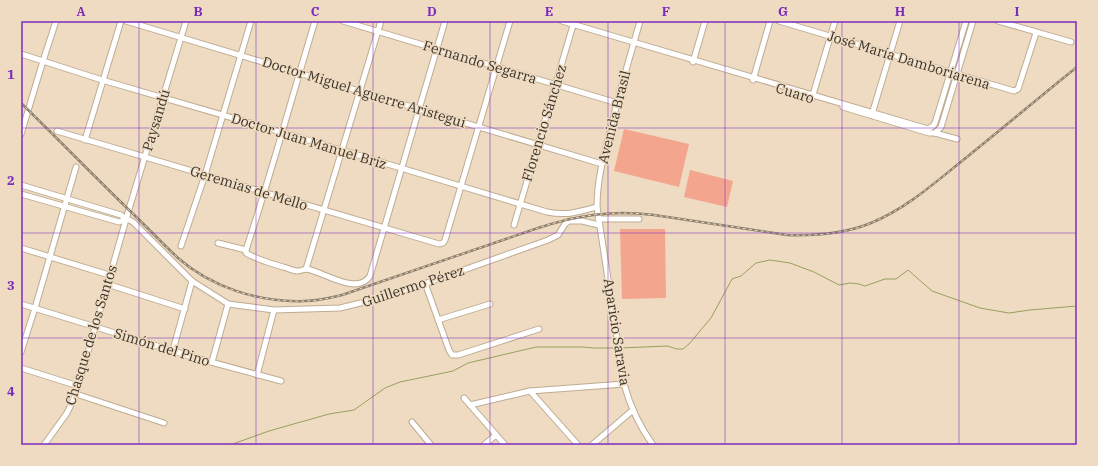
<svg xmlns="http://www.w3.org/2000/svg" width="1098" height="466" viewBox="0 0 1098 466" font-family="'IBM Plex Serif',serif">
	<style>
		.green { fill: #f4a58e }
		.lines { fill: none; stroke-linecap: round; stroke-linejoin: round }
		.stream { stroke: #97a05f; stroke-width: 1 }
		.minor-casing { stroke: #beac92; stroke-width: 7 }
		.minor { stroke: #fff; stroke-width: 5 }
		.rail-casing { stroke: #8d806f; stroke-width: 2.5 }
		.rail { stroke: #eedbc1; stroke-width: 1; stroke-dasharray: 3; stroke-linecap: butt }
		.grid { fill: none; stroke: #7b2cbf; stroke-width: 1; stroke-opacity: 0.55 }
		.labels { text-anchor: middle; dominant-baseline: central; stroke-width: 3; stroke-linejoin: round; paint-order: stroke }
		.street-label { font-size: 14px; fill: #3b3329; stroke: #eedbc1 }
		.neatline { fill: none; stroke: #7b2cbf; stroke-width: 1.5 }
		.grid-label { font-size: 13px; text-anchor: middle; font-weight: bold; fill: #7b2cbf }
	</style>
	<rect width="100%" height="100%" fill="#eedbc1"/>
	<g class="green">
		<polygon points="968,21 971,21 956,68 955,68 955,67"/>
		<polygon points="951,75 953,75 954,76 939,126 935,129 935,128"/>
		<polygon points="624,129 689,144 679,187 614,171"/>
		<polygon points="690,170 733,181 727,207 684,197"/>
		<polygon points="620,229 665,229 666,298 622,299"/>
	</g>
	<g class="lines">
		<g class="stream">
			<polyline points="620,348 667,346 677,349 683,349 689,344 711,318 732,279 741,276 756,263 770,260 790,263 814,272 839,285 850,283 859,284 865,286 885,279 896,279 908,270 932,291 980,308 1009,313 1030,310 1077,306"/>
			<polyline points="230,445 269,431 329,414 354,410 385,388 400,382 453,371 468,363 536,347 581,347 595,348 617,348"/>
		</g>
		<g class="minor-casing">
			<g id="minor">
				<polyline points="126,21 602,164"/>
				<path d="M315,21C292,97 271,174 246,250V253C258,260 270,263 283,267C288,268 293,271 298,271C301,271 304,269 307,269C324,272 357,296 370,276L445,21"/>
				<polyline points="343,21 617,103"/>
				<polyline points="562,21 928,129 933,126 935,123 966,21"/>
				<path d="M640,21C630,57 619,92 611,128C604,155 597,179 597,207L624,384C630,406 640,427 653,445"/>
				<polyline points="779,21 1014,91 1018,89 1036,33"/>
				<polyline points="998,21 1071,42"/>
				<path d="M21,54L102,80L281,132L547,212C567,216 578,212 597,207"/>
				<polyline points="693,62 705,21"/>
				<polyline points="753,80 770,21"/>
				<polyline points="812,98 835,21"/>
				<polyline points="843,107 929,133 935,133 957,139"/>
				<polyline points="872,114 900,21"/>
				<path d="M57,131L439,244C442,244 444,243 445,240L510,21"/>
				<polyline points="935,133 941,127 973,21"/>
				<polyline points="21,134 43,61 56,21"/>
				<polyline points="85,140 121,21"/>
				<path d="M21,185L121,215C126,220 127,218 133,222L192,281L222,300L228,304L236,305L274,310L340,308L393,295L548,240L558,235L565,224L569,221H582L599,225"/>
				<polyline points="21,194 119,222 126,219"/>
				<polyline points="598,219 639,219"/>
				<polyline points="514,225 574,22"/>
				<polyline points="218,243 246,250"/>
				<polyline points="181,246 205,175 251,21"/>
				<polyline points="21,248 109,275"/>
				<polyline points="306,269 381,21"/>
				<polyline points="425,283 449,350 452,355 458,355 539,329"/>
				<polyline points="107,284 185,309"/>
				<polyline points="21,304 196,358 281,381"/>
				<polyline points="438,320 490,304"/>
				<polyline points="173,350 192,281"/>
				<polyline points="21,352 35,308 76,167"/>
				<polyline points="212,362 228,304"/>
				<polyline points="21,368 78,386"/>
				<polyline points="257,375 274,310"/>
				<polyline points="530,391 578,445"/>
				<polyline points="76,394 164,423"/>
				<polyline points="464,398 505,445"/>
				<polyline points="470,405 530,391 624,384"/>
				<polyline points="412,422 431,445"/>
				<polyline points="44,445 67,413 76,394 129,209 186,21"/>
				<polyline points="484,445 496,435"/>
				<polyline points="592,445 633,410"/>
			</g>
		</g>
		<use href="#minor" class="minor"/>
		<g class="rail-casing">
			<path id="rail" d="M21,103C57,138 92,174 128,209C145,225 161,242 178,258C211,287 260,303 304,301C317,301 330,298 342,295L538,228C578,215 611,210 654,215L787,235C816,236 844,234 871,223C903,210 930,187 957,165C997,133 1037,99 1077,67"/>
		</g>
		<use href="#rail" class="rail"/>
	</g>
	<path class="grid" d="M139,21V445M256,21V445M373,21V445M490,21V445M608,21V445M725,21V445M842,21V445M959,21V445M21,128H1077M21,233H1077M21,338H1077"/>
	<g class="labels">
		<g class="street-label">
			<text transform="translate(909 60) rotate(17)">José María Damboriarena</text>
			<text transform="translate(480 62) rotate(17)">Fernando Segarra</text>
			<text transform="translate(364 92) rotate(17)">Doctor Miguel Aguerre Aristegui</text>
			<text transform="translate(795 93) rotate(17)">Cuaro</text>
			<text transform="translate(614 117) rotate(-76)">Avenida Brasil</text>
			<text transform="translate(156 120) rotate(-73)">Paysandú</text>
			<text transform="translate(544 123) rotate(-73)">Florencio Sánchez</text>
			<text transform="translate(309 141) rotate(17)">Doctor Juan Manuel Briz</text>
			<text transform="translate(249 188) rotate(17)">Geremias de Mello</text>
			<text transform="translate(413 286) rotate(-18)">Guillermo Pérez</text>
			<text transform="translate(617 332) rotate(81)">Aparicio Saravia</text>
			<text transform="translate(91 335) rotate(-73)">Chasque de los Santos</text>
			<text transform="translate(162 347) rotate(17)">Simón del Pino</text>
		</g>
	</g>
	<rect width="1098" height="466" fill="none" stroke="#eedbc1" stroke-width="44"/>
	<rect x="22" y="22" width="1054" height="422" class="neatline"/>
	<g class="grid-label">
		<text x="81" y="16">A</text>
		<text x="198" y="16">B</text>
		<text x="315" y="16">C</text>
		<text x="432" y="16">D</text>
		<text x="549" y="16">E</text>
		<text x="666" y="16">F</text>
		<text x="783" y="16">G</text>
		<text x="900" y="16">H</text>
		<text x="1017" y="16">I</text>
		<text x="11" y="79">1</text>
		<text x="11" y="185">2</text>
		<text x="11" y="290">3</text>
		<text x="11" y="396">4</text>
	</g>
</svg>
